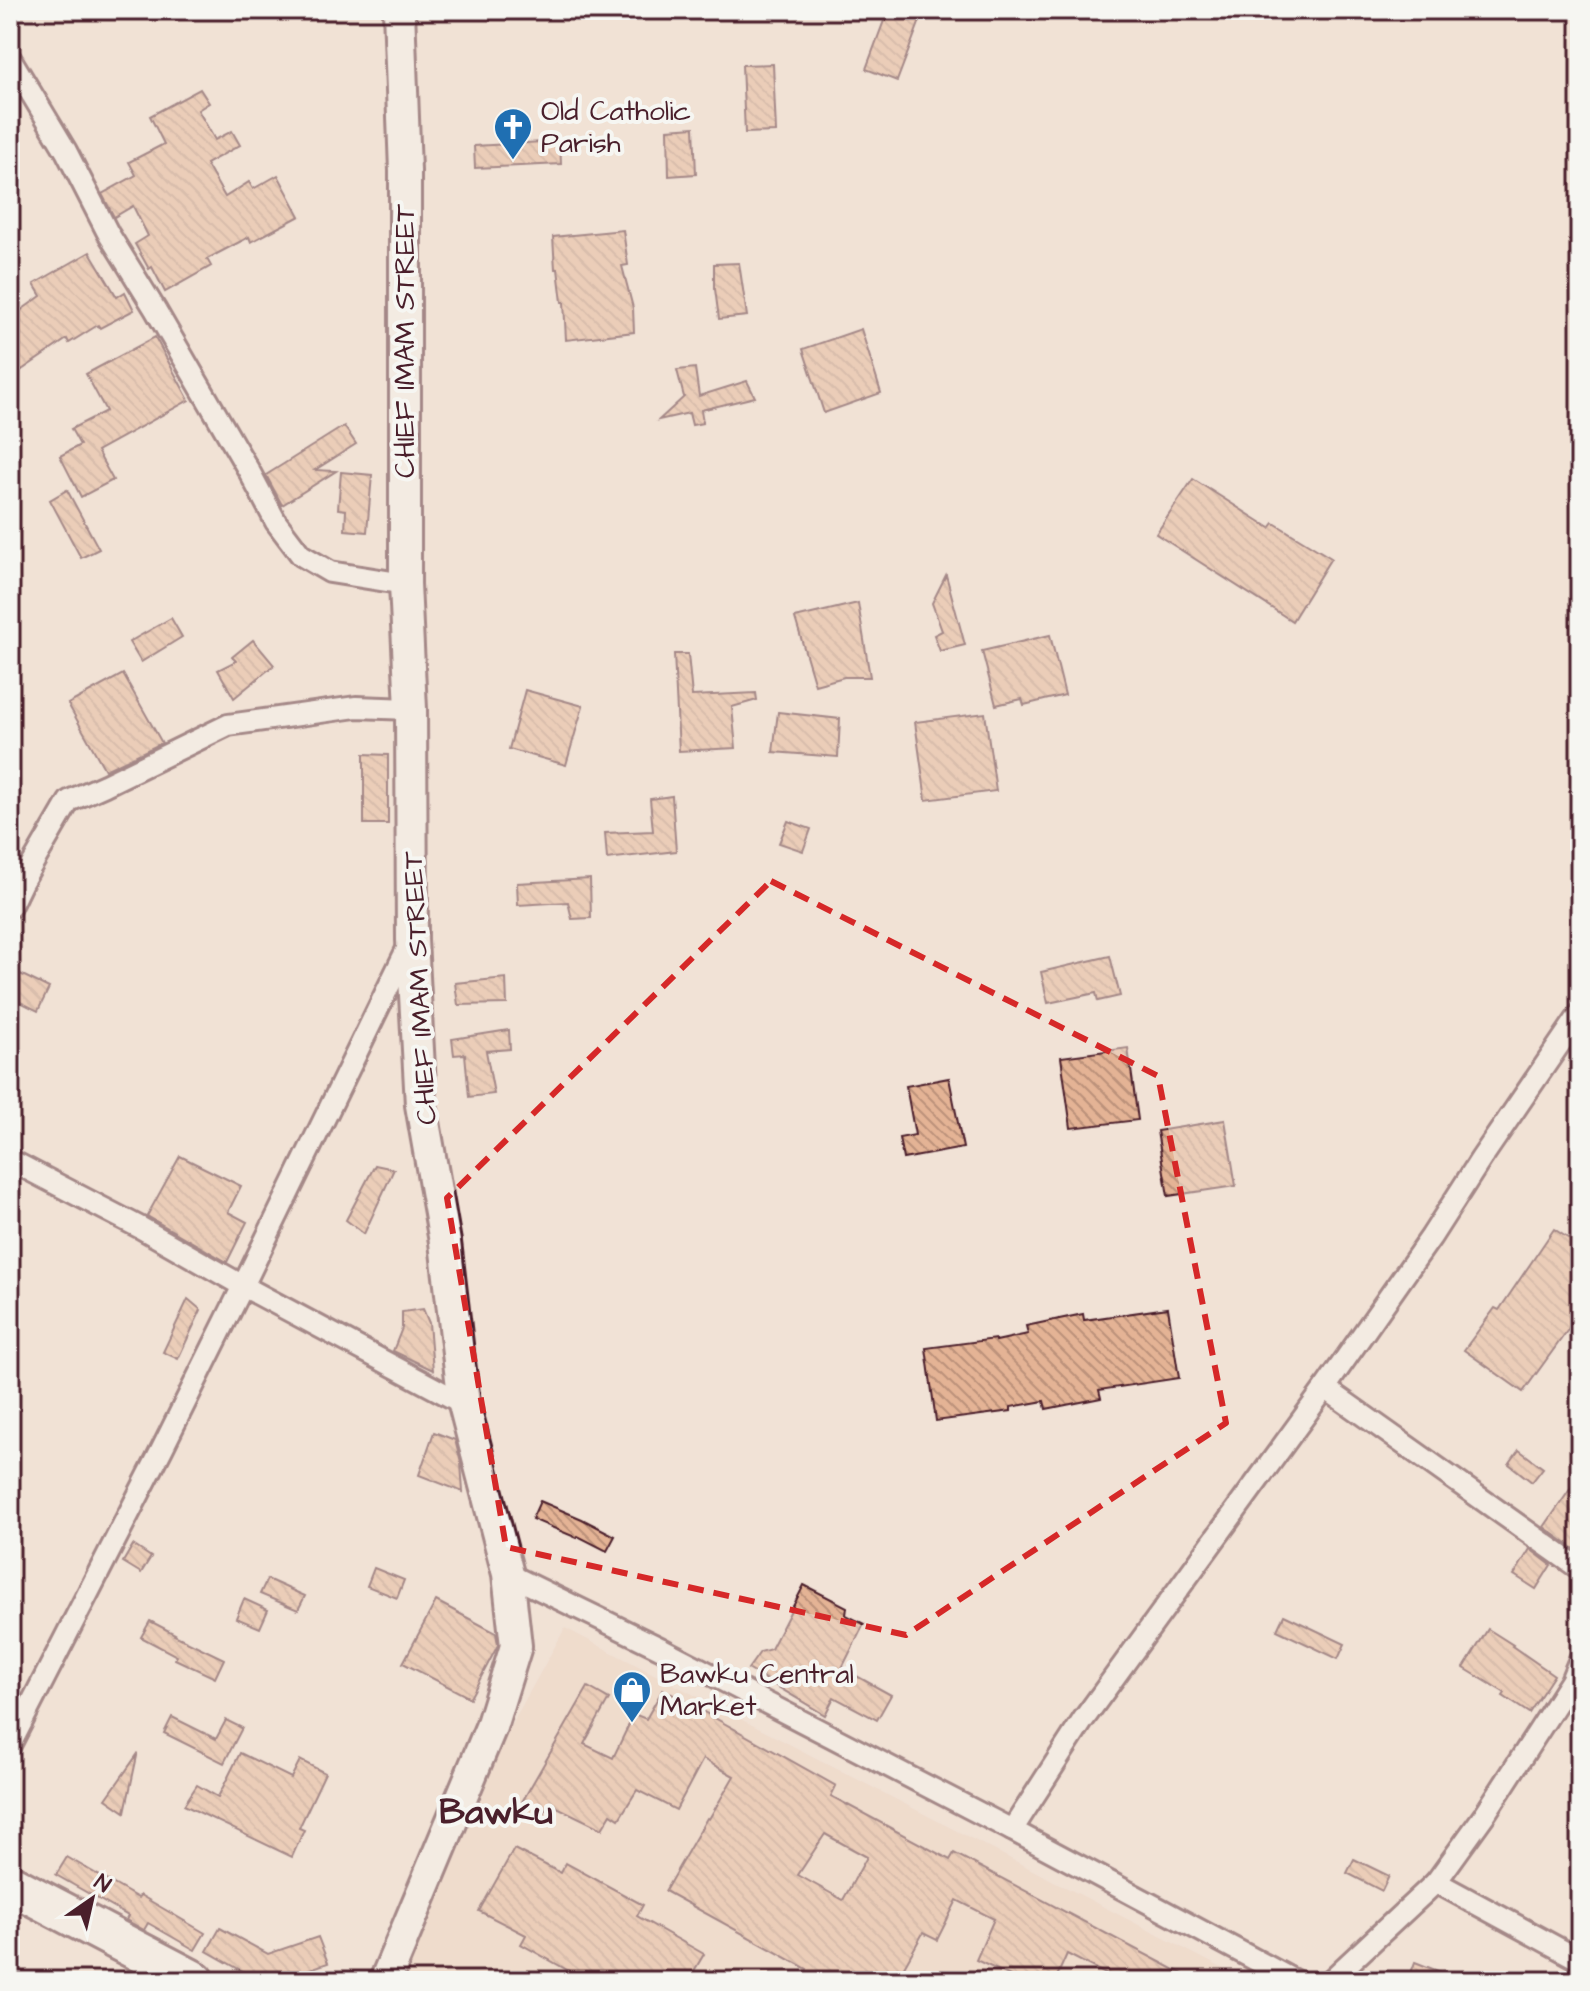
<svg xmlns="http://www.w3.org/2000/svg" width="1590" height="1991" viewBox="0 0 1590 1991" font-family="'Architects Daughter',sans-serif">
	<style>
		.built { fill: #edd4c2 }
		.building { fill: url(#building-back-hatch); stroke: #4a1f2b; stroke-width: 2; fill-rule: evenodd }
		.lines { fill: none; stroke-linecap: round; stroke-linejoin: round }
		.street-casing { stroke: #4a1f2b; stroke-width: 26 }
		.secondary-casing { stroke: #4a1f2b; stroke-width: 36 }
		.highway-casing { stroke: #4a1f2b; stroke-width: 44 }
		.street { stroke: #f6f6f2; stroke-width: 20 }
		.secondary { stroke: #f6f6f2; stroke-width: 30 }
		.highway { stroke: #f6f6f2; stroke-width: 38 }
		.marked { fill: none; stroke: #d62828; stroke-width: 6; stroke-dasharray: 16 10; stroke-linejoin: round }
		.labels { text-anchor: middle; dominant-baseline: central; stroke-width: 8; stroke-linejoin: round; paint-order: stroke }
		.poi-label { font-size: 28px; fill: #4a1f2b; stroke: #f6f6f2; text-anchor: start }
		.street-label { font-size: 28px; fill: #4a1f2b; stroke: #f6f6f2 }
		.district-label { font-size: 36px; font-weight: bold; fill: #4a1f2b; stroke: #f6f6f2 }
	</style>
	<defs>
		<pattern id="building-back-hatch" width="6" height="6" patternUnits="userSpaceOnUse" patternTransform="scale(2)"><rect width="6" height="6" fill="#e4b395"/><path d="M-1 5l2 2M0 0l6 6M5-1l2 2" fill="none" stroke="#bb917a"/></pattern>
	</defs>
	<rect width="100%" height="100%" fill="#f1e2d6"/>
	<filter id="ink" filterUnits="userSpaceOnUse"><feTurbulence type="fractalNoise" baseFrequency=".0125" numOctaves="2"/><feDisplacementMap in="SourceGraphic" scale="16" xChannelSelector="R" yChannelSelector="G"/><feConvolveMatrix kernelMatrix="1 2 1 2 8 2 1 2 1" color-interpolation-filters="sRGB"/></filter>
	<g filter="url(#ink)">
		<polygon class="built" points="565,1628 1247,1981 398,1981 458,1821"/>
		<g class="building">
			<polygon points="888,10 924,10 897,81 866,69"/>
			<polygon points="773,64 776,132 745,133 742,65"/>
			<polygon points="200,89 209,103 198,110 215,140 232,131 240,145 206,164 225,197 249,182 253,189 278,175 300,216 251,242 249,237 207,259 211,266 165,292 152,267 149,269 135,244 148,236 133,206 114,217 102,194 136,175 129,162 164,144 150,116"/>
			<polygon points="694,127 696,174 669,176 668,129"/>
			<polygon points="560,141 561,164 475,168 474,146"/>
			<polygon points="623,230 628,265 622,266 633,308 634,332 566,340 564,302 562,302 558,269 555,269 553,237"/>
			<polygon points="90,252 117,297 125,292 134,310 100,328 98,325 69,343 67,339 10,378 10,318 41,296 34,284"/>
			<polygon points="739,263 747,316 719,319 715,289 714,289 714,264"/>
			<polygon points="861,329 881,393 824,413 803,349"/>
			<polygon points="155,337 189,400 97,451 113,480 81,497 60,456 80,445 71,429 106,411 86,374"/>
			<polygon points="695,368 699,396 747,381 755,397 701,410 703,423 692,425 689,413 659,420 684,397 677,370"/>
			<polygon points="344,426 356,444 315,470 336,471 282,505 266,475"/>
			<polygon points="341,472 372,475 367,532 345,530 346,510 338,509"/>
			<polygon points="1193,479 1270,528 1274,523 1331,558 1292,621 1156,534"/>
			<polygon points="67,490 99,549 81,558 50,500"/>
			<polygon points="946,575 965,645 940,651 934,635 942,631 932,603"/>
			<polygon points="858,603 870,677 844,677 815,685 795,618"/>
			<polygon points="171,618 182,637 141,662 129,642"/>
			<polygon points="1050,635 1065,695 1024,705 1022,699 996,705 982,651"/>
			<polygon points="253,640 274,665 234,698 218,670 236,661 232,657"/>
			<polygon points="674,654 688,654 692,696 756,693 757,700 732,707 736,748 679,751"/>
			<polygon points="123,674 162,743 105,770 68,704"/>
			<polygon points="525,690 583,706 566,765 509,749"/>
			<polygon points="778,712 840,719 838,757 773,752"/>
			<polygon points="985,713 996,791 926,800 915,722"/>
			<polygon points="364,754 388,755 388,824 364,824"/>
			<polygon points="672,796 676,851 607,859 605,833 653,831 650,799"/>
			<polygon points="788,821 811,829 803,851 779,843"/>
			<polygon points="590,879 591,918 572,919 568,902 518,905 517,883"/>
			<polygon points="1110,956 1120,996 1098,1001 1096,993 1048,1003 1041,972"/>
			<polygon points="10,969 49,988 38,1011 10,997"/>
			<polygon points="506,978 507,1004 458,1005 455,983"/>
			<polygon points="509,1030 510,1049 486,1051 494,1094 469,1097 465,1054 454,1055 452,1039"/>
			<polygon points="1128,1048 1138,1120 1071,1128 1061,1057"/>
			<polygon points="949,1078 963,1148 903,1159 899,1138 915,1135 906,1086"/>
			<polygon points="1225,1120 1236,1186 1168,1196 1157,1131"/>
			<polygon points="180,1156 241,1186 228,1212 247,1222 227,1262 147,1216"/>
			<polygon points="375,1165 394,1169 364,1234 346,1220"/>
			<polygon points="1554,1229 1580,1246 1580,1313 1523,1392 1464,1350 1495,1308 1499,1310"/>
			<polygon points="188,1299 201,1310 178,1359 163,1352"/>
			<polygon points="1168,1308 1179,1378 1099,1390 1101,1398 1046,1409 1044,1401 1011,1407 1011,1411 936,1421 926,1348 995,1339 996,1341 1028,1334 1026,1326 1083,1314 1084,1320"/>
			<polygon points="423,1309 429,1323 433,1370 393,1351 402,1328 402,1312"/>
			<polygon points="434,1432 455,1440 461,1463 463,1492 419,1475"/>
			<polygon points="1519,1450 1543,1468 1532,1482 1509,1464"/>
			<polygon points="1580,1475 1580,1553 1544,1527"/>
			<polygon points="540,1501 582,1519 615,1536 607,1551 578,1536 577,1538 532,1519"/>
			<polygon points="133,1545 151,1557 141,1573 123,1562"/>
			<polygon points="1530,1549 1551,1565 1536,1589 1514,1575"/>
			<polygon points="374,1568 404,1580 397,1598 367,1586"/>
			<polygon points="267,1579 305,1596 298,1610 260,1594"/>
			<polygon points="804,1585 847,1607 846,1615 864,1624 842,1668 891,1695 877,1720 834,1697 825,1715 748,1669 760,1652 771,1649"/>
			<polygon points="244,1599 268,1610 260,1628 236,1618"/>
			<polygon points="436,1601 496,1633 498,1645 470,1698 403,1663"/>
			<polygon points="1284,1615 1345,1644 1338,1659 1277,1630"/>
			<polygon points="150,1621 175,1634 174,1635 224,1659 215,1678 175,1659 177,1656 141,1637"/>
			<polygon points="1488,1629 1513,1645 1512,1646 1554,1675 1529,1713 1503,1696 1505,1693 1464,1668"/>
			<path d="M588,1687L609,1699L584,1744L613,1758L634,1714L646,1719L663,1689L836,1786L831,1796L950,1860L954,1853L1196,1981H1119L1067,1954L1055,1981H1021L976,1960L994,1919L957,1900L937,1940L923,1933L896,1981H801L807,1969L665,1891L707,1818L709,1819L734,1776L703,1759L676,1810L637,1790L619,1819L611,1814L602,1829L549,1803L539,1821L518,1809ZM825,1834L867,1857L843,1900L798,1875Z"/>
			<polygon points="172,1717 216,1739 226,1720 242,1728 224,1763 164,1733"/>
			<polygon points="240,1753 291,1778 300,1760 325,1773 299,1828 304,1830 292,1857 184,1805 197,1785 218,1797"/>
			<polygon points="137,1755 137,1756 125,1812 106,1799"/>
			<polygon points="514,1849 561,1873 566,1863 643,1905 637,1916 704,1954 688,1981 587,1981 521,1944 526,1935 479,1911"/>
			<polygon points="67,1857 138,1898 140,1895 205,1933 195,1950 148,1923 144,1930 126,1920 128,1916 56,1875"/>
			<polygon points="1354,1859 1389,1876 1382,1891 1347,1873"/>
			<polygon points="220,1928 268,1954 318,1937 328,1963 275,1981 260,1981 207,1951"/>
			<polygon points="1415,1962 1461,1980 1461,1981 1408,1981"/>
		</g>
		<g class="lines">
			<g class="street-casing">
				<g id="street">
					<polyline points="10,58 66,151 108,233 155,309 249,471 276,522 301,555 330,572 405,584"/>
					<polyline points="10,907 22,882 69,801 105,785 228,725 356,707 411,709"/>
					<polyline points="10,1160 141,1228 243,1286 409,945"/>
					<polyline points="1325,1388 1580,1569"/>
					<polyline points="508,1574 660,1648 1012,1830 1083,1720 1325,1388 1431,1237 1481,1159 1580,1014"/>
					<polyline points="10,1745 162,1449 243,1286 464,1404"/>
					<polyline points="1012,1830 1295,1981"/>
					<polyline points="1436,1882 1580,1960"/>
					<polyline points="1330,1981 1436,1882 1485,1814 1571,1681 1580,1659"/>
				</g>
			</g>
			<g class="secondary-casing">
				<polyline id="secondary" points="385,1981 491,1727 516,1646 508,1574 464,1404 445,1242 421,1105 412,940 411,709 405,584 405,171 399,10"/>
			</g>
			<g class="highway-casing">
				<polyline id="highway" points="10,1884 195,1981"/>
			</g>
			<use href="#street" class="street"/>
			<use href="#secondary" class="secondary"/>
			<use href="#highway" class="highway"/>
		</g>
	</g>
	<path d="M0 0H1590V1991H0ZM771,881L1158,1076L1226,1423L906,1635L506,1547L447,1198Z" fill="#f1e2d6" fill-opacity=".55" fill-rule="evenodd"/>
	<path class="marked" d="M771,881L1158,1076L1226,1423L906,1635L506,1547L447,1198Z"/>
	<defs>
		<g id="church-pin" transform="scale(2)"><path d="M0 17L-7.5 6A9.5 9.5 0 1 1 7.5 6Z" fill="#1f6fb2" stroke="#f6f6f2"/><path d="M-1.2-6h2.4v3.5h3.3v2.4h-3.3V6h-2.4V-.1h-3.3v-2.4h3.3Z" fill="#fff"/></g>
		<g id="shop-pin" transform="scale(2)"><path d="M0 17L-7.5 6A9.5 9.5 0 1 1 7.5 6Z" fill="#1f6fb2" stroke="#f6f6f2"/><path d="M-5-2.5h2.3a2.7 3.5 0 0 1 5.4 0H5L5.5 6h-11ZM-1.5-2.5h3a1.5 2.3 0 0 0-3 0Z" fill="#fff"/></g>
	</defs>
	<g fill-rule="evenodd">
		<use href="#church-pin" x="513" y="127"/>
		<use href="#shop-pin" x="632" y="1690"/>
	</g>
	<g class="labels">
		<g class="poi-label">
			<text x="541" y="111">Old Catholic<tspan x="541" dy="32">Parish</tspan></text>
			<text x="660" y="1674">Bawku Central<tspan x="660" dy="32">Market</tspan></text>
		</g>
		<g class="street-label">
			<text transform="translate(405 341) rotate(-90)">CHIEF IMAM STREET</text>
			<text transform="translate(420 988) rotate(-93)">CHIEF IMAM STREET</text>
		</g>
		<g class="district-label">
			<text x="496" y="1812">Bawku</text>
		</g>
	</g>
	<rect width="1590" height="1991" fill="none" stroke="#f6f6f2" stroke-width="40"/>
	<rect x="20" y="20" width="1550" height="1951" fill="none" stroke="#4a1f2b" stroke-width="3" filter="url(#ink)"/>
	<g transform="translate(92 1899) rotate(34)" stroke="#f6f6f2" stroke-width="6" paint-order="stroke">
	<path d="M0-6L14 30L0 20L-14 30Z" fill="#4a1f2b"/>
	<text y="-12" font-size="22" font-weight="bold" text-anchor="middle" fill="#4a1f2b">N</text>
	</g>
</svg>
